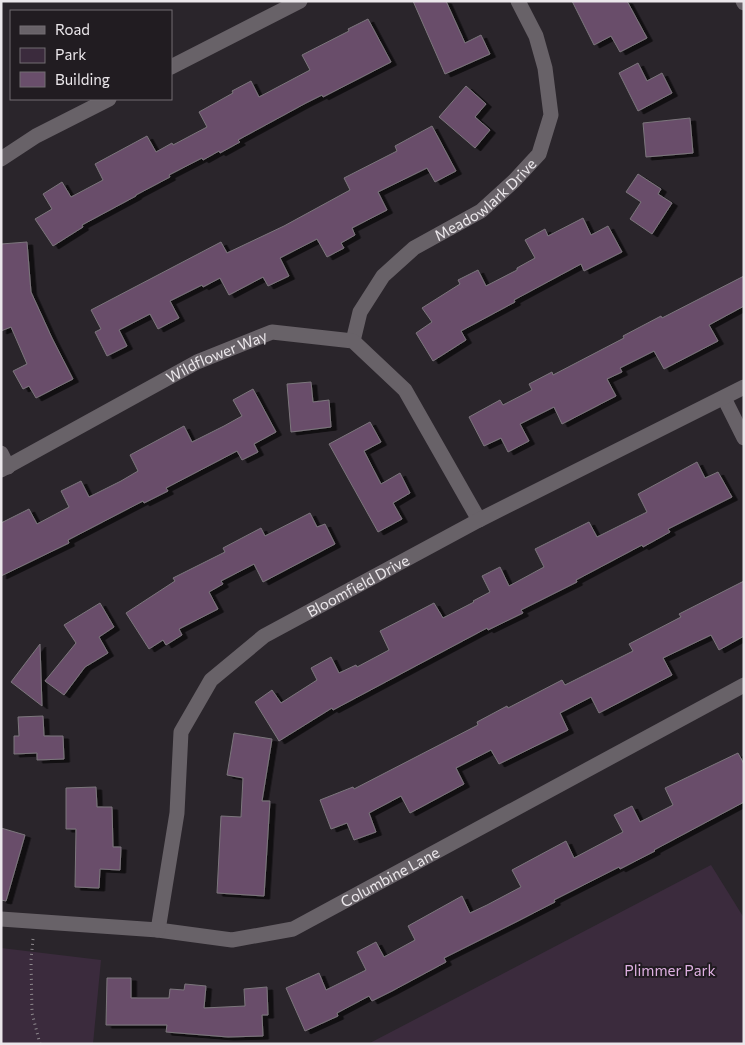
<svg xmlns="http://www.w3.org/2000/svg" width="745" height="1045" viewBox="0 0 745 1045" font-family="Commissioner,sans-serif">
	<style>
		.green { fill: #3b2b3d }
		.building { fill: #694e6b; stroke: #7c767c; filter: url(#shadow) }
		.lines { fill: none; stroke-linecap: round; stroke-linejoin: round }
		.path { stroke: #8d888d; stroke-width: 3; stroke-dasharray: 1 4; stroke-linecap: butt }
		.minor { stroke: #686268; stroke-width: 15 }
		.labels { text-anchor: middle; dominant-baseline: central; stroke-width: 4; stroke-linejoin: round; paint-order: stroke }
		.street-label { font-size: 15px; fill: #ebe7eb; stroke: #211c21 }
		.park-label { font-size: 15px; fill: #dfb0e2; stroke: #211c21 }
	</style>
	<defs>
		<filter id="shadow"><feDropShadow dx="5.5" dy="3" stdDeviation="0" flood-color="#0009"/></filter>
	</defs>
	<rect width="100%" height="100%" fill="#2a252b"/>
	<g class="green">
		<polygon points="711,865 744,918 744,1044 368,1044"/>
		<polygon points="1,948 101,960 93,1044 1,1044"/>
	</g>
	<g class="building">
		<polygon points="413,1 446,1 465,43 481,35 490,54 445,74"/>
		<polygon points="572,1 627,1 647,38 620,52 611,36 594,45"/>
		<polygon points="368,19 391,62 323,97 322,95 306,103 238,140 240,142 220,153 219,151 203,160 202,158 169,175 170,177 136,195 136,196 82,225 83,227 53,246 35,219 52,209 43,194 62,182 71,197 103,180 95,164 147,136 156,152 172,143 173,145 207,127 199,112 233,93 232,91 251,81 259,97 310,70 302,55 349,31 348,29"/>
		<polygon points="638,63 647,81 662,73 672,93 638,111 619,73"/>
		<polygon points="466,86 486,104 475,117 490,130 475,148 439,117"/>
		<polygon points="690,118 693,153 646,157 643,123"/>
		<polygon points="432,126 456,171 435,182 427,168 378,192 387,210 352,228 355,235 341,243 344,248 327,257 317,239 280,258 289,276 268,286 263,277 229,295 220,278 203,287 202,285 170,301 179,318 158,329 150,314 119,330 127,346 107,356 95,332 101,329 91,310 221,242 227,253 284,226 350,190 344,178 397,151 395,146"/>
		<polygon points="638,174 661,189 658,194 672,203 652,234 630,219 641,202 626,192"/>
		<polygon points="583,218 591,235 608,226 622,252 584,271 581,264 514,300 515,302 461,331 466,340 433,361 416,333 432,322 422,308 460,284 458,280 478,270 486,286 517,270 517,268 535,258 525,240 545,229 548,236"/>
		<polygon points="27,242 31,292 52,338 73,379 36,398 29,386 23,389 13,371 27,364 11,327 1,331 1,244"/>
		<polygon points="744,276 744,306 709,325 718,341 664,369 654,351 620,368 622,372 607,379 616,396 562,424 554,407 520,424 529,441 508,452 501,438 484,446 469,417 500,400 503,405 532,390 529,384 552,372 553,375 624,338 623,336 661,316 662,318"/>
		<polygon points="311,382 313,402 329,400 331,427 291,432 287,384"/>
		<polygon points="253,389 276,432 254,444 258,452 242,460 237,451 166,488 168,491 144,503 143,501 68,540 69,543 1,576 1,523 29,509 37,524 69,507 61,491 81,481 89,497 121,481 138,471 130,455 184,426 192,442 224,426 242,416 233,400"/>
		<polygon points="370,422 381,442 364,451 381,484 400,473 410,493 393,503 402,519 378,532 329,444"/>
		<polygon points="697,462 705,478 718,472 732,497 668,529 670,532 643,547 642,545 576,580 577,582 521,610 523,613 488,630 487,628 333,710 332,708 279,741 255,702 272,690 281,703 317,680 311,668 331,657 339,673 356,665 357,667 389,650 380,631 434,603 443,618 474,602 473,601 490,592 482,576 500,567 509,586 544,567 535,549 589,522 597,537 647,512 638,494"/>
		<polygon points="310,513 317,527 325,524 335,544 263,582 254,564 221,581 223,584 209,592 218,609 179,629 182,635 166,645 163,640 149,649 126,613 175,581 173,578 225,552 223,548 261,528 265,536"/>
		<polygon points="744,581 744,636 719,650 711,635 663,658 672,675 599,713 591,697 560,713 568,730 499,764 491,750 456,768 464,784 410,813 401,796 369,813 376,832 354,840 347,823 331,829 320,800 353,787 354,789 478,725 477,722 507,706 508,708 562,680 565,685 633,651 629,644 681,617 679,614"/>
		<polygon points="100,603 114,627 99,637 108,653 85,667 64,695 45,681 76,643 64,625"/>
		<polygon points="40,644 42,706 11,682"/>
		<polygon points="43,716 44,736 63,736 64,759 37,760 37,753 14,754 14,736 19,736 18,717"/>
		<polygon points="234,733 272,739 262,801 270,801 264,896 217,893 221,816 241,817 243,778 227,775"/>
		<polygon points="738,753 744,764 744,802 654,850 655,851 620,869 619,867 554,900 555,902 516,922 444,958 446,962 392,991 372,1001 369,996 337,1013 338,1016 305,1031 286,988 319,973 326,990 366,970 357,952 376,942 384,957 415,940 408,926 462,896 470,913 487,905 521,887 512,870 566,841 574,858 623,832 614,815 632,806 640,822 673,805 665,788"/>
		<polygon points="96,787 97,807 112,807 113,847 121,847 120,870 100,869 99,888 75,887 76,829 66,829 66,788"/>
		<polygon points="1,828 25,835 6,901 1,900"/>
		<polygon points="107,978 131,978 131,998 169,998 170,989 184,990 185,984 206,986 204,1008 245,1006 244,989 267,987 268,1015 262,1015 263,1036 228,1037 166,1032 167,1025 106,1025"/>
	</g>
	<g class="lines">
		<polyline class="path" points="33,939 31,960 32,1013 40,1044"/>
		<g class="minor">
			<polyline points="743,1 744,3"/>
			<polyline points="171,67 300,1"/>
			<polyline points="1,159 36,136 109,99"/>
			<path id="s1" d="M353,341L360,312L383,276L414,248L481,211L514,181L539,154L551,115L545,68L536,36L518,1"/>
			<polyline points="724,398 744,438"/>
			<polyline points="1,453 8,467"/>
			<path id="s2" d="M1,470L197,362L272,332L353,341L405,390L479,520"/>
			<path id="s3" d="M1,919L158,930L232,940L293,929L744,685"/>
			<path id="s4" d="M158,930L177,813L181,732L211,680L264,636L479,520L744,387"/>
		</g>
	</g>
	<g class="labels">
		<g class="street-label">
			<text stroke="none"><textPath href="#s1" startOffset="201">Meadowlark Drive</textPath></text>
			<text stroke="none"><textPath href="#s2" startOffset="244">Wildflower Way</textPath></text>
			<text stroke="none"><textPath href="#s4" startOffset="435">Bloomfield Drive</textPath></text>
			<text stroke="none"><textPath href="#s3" startOffset="404">Columbine Lane</textPath></text>
		</g>
		<g class="park-label">
			<text x="670" y="970">Plimmer Park</text>
		</g>
	</g>
	<rect width="745" height="1045" fill="none" stroke="#ebe7eb" stroke-width="5"/>
	<rect x="10" y="10" width="162" height="90" fill="#211c21" stroke="#726d72"/>
	<rect x="20" y="26" width="25" height="8" fill="#686268" stroke="#726d72"/>
	<text x="55" y="35" font-size="15" fill="#ebe7eb">Road</text>
	<rect x="20" y="48" width="25" height="15" fill="#3b2b3d" stroke="#726d72"/>
	<text x="55" y="60" font-size="15" fill="#ebe7eb">Park</text>
	<rect x="20" y="72" width="25" height="15" fill="#694e6b" stroke="#726d72"/>
	<text x="55" y="85" font-size="15" fill="#ebe7eb">Building</text>
</svg>
